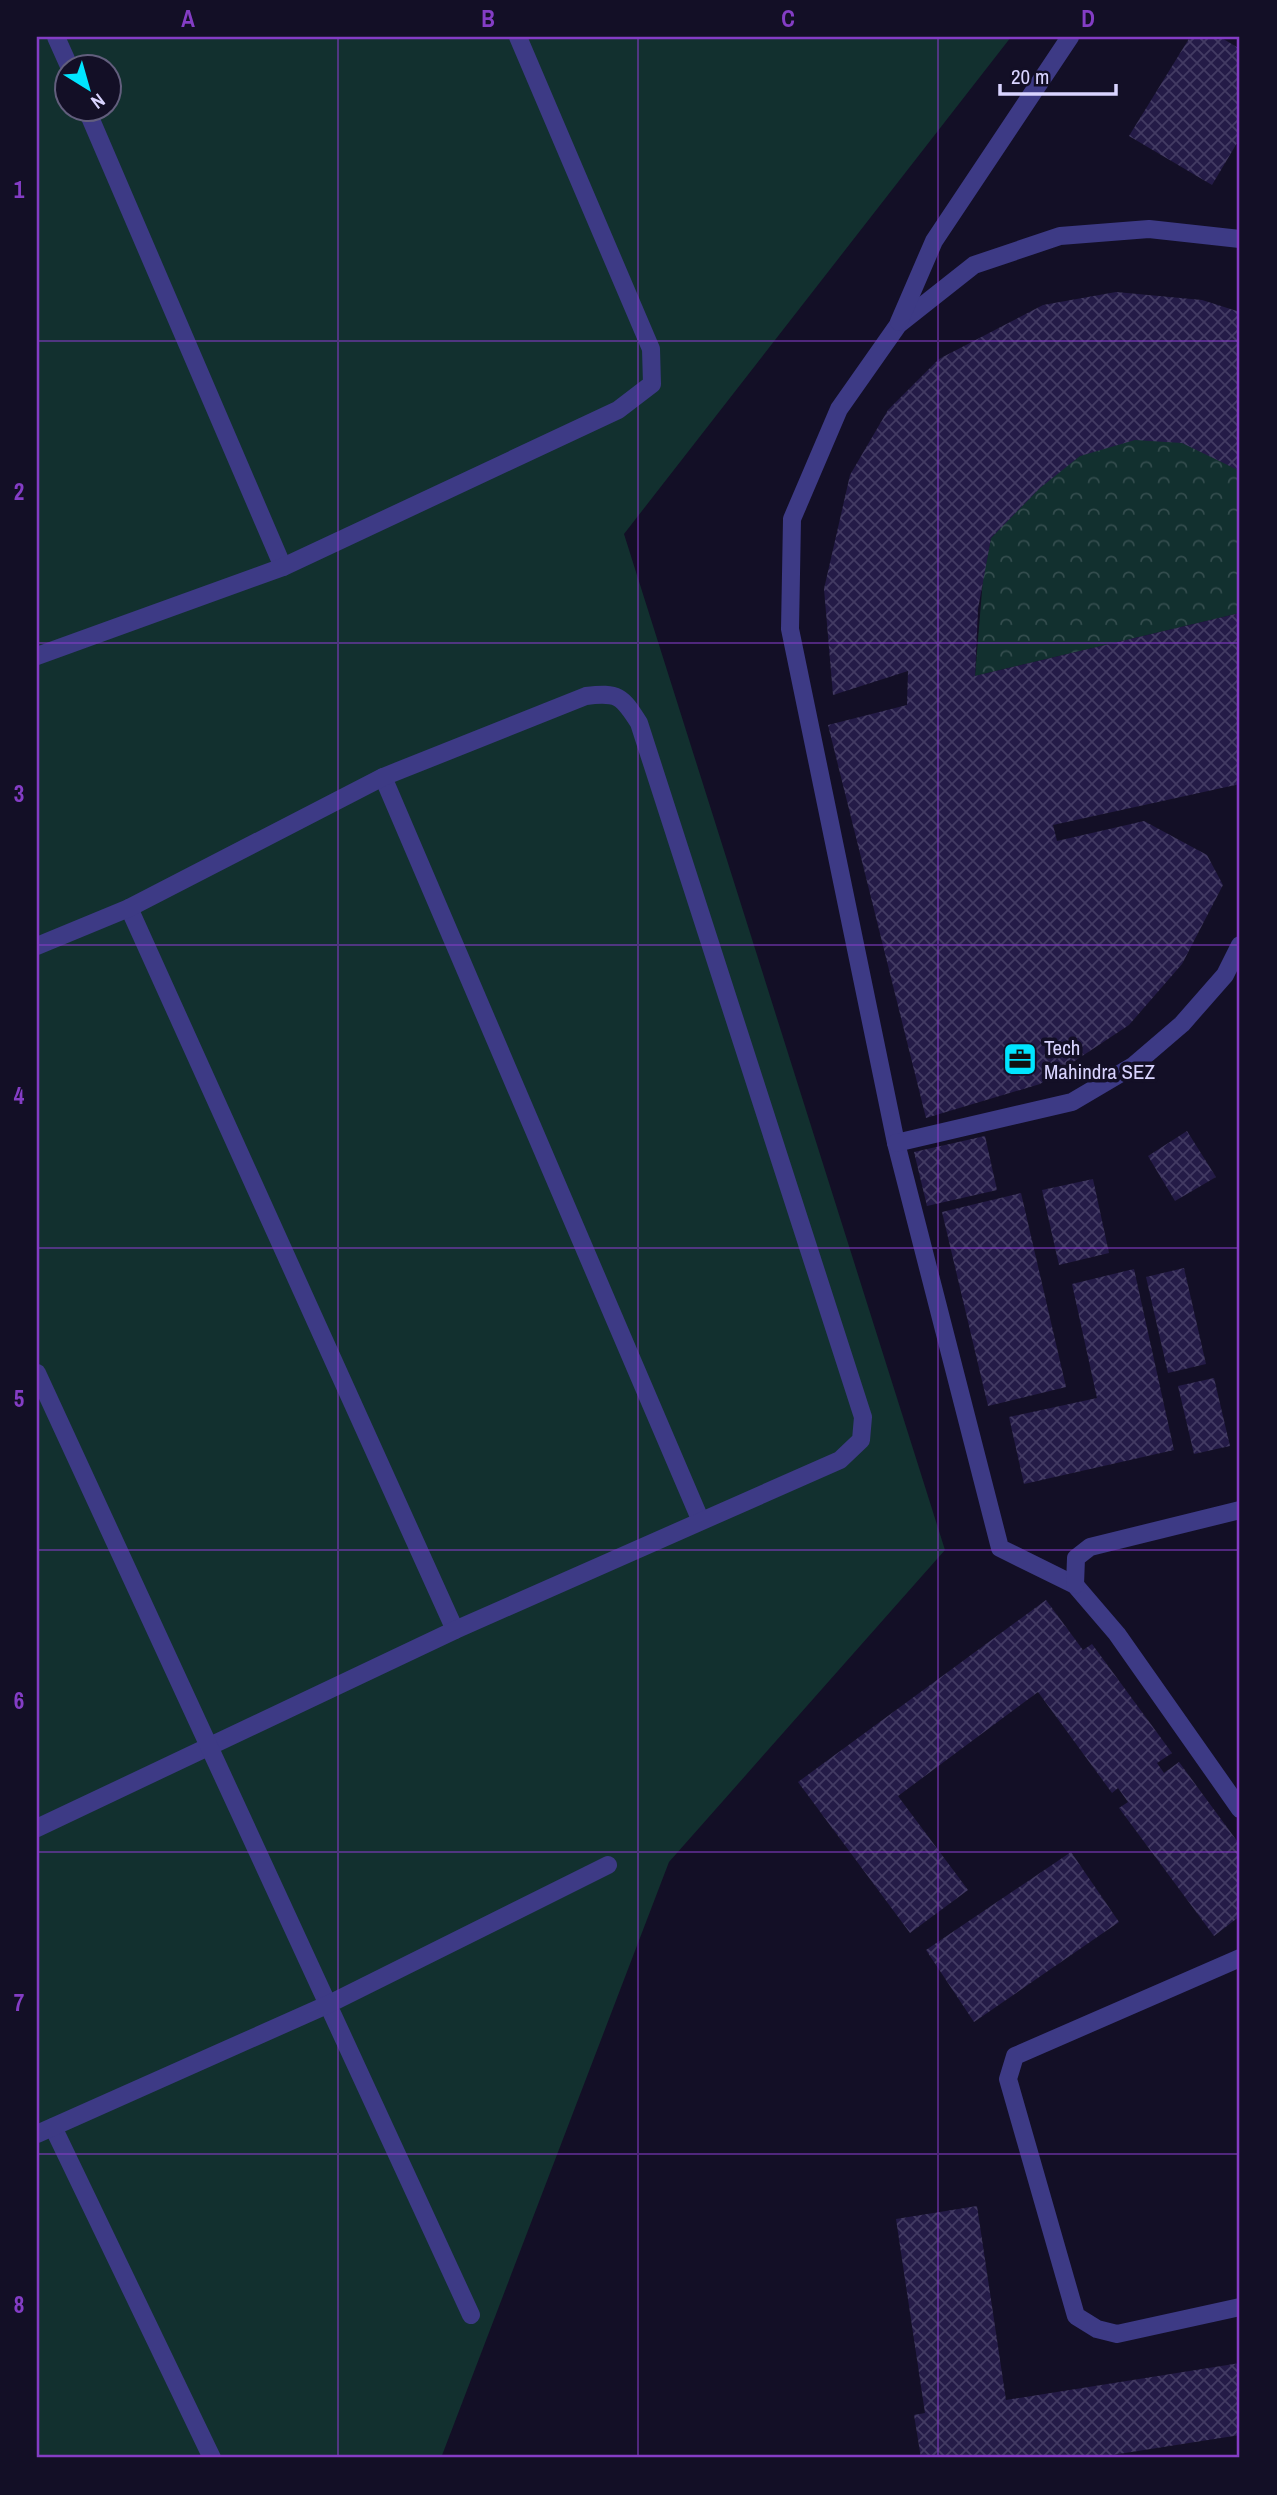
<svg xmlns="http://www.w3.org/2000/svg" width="1277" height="2495" viewBox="0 0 1277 2495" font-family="'Archivo Narrow',sans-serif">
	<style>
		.green { fill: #12302f; fill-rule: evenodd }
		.park { fill: url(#park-crowns) }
		.building { fill: url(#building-cross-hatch) }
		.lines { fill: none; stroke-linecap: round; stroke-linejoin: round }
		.lane { stroke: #3d3a85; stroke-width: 18 }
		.grid { fill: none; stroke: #843dc5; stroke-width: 2; stroke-opacity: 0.55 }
		.labels { text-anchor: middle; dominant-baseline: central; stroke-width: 7; stroke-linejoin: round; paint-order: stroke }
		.poi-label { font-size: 21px; fill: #d9d4ff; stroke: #130f26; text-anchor: start }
		.neatline { fill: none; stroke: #843dc5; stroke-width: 2.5 }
		.grid-label { font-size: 23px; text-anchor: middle; font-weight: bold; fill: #843dc5 }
	</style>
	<defs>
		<pattern id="park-crowns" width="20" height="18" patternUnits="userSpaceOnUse" patternTransform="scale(1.75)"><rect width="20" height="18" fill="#12302f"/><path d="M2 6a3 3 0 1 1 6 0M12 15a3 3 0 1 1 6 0" fill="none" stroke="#344d4e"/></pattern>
		<pattern id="building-cross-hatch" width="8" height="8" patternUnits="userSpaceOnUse" patternTransform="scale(1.75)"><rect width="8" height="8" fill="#241b47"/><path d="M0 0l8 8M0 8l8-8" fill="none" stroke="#433b63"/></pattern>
	</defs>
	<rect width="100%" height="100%" fill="#130f26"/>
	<path class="green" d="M37,37H1011L624,534L945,1550L669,1862L441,2458H37ZM66,66H108V108H66Z"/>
	<polygon class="park" points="1123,440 1170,440 1223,452 1240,471 1240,613 975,676 983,579 991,538 1043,482 1080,456"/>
	<g class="building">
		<polygon points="1190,37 1220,37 1240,49 1240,138 1212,185 1129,136"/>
		<polygon points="1116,292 1202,300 1240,312 1240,471 1182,443 1135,440 1080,456 1040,488 991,538 978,609 975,676 1240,613 1240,784 1053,825 1057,841 1144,821 1207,855 1223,885 1182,964 1129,1025 1040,1084 926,1118 828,725 907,705 908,671 833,695 824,589 850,475 888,410 939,359 1043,305"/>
		<polygon points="1187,1131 1216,1177 1175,1201 1148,1156"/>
		<polygon points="985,1136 997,1190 927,1206 914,1152"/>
		<polygon points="1093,1179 1109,1253 1059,1265 1042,1190"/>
		<polygon points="1021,1193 1066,1387 988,1406 942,1212"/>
		<polygon points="1184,1268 1206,1364 1168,1373 1146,1277"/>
		<polygon points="1134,1269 1174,1450 1024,1484 1009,1417 1097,1398 1072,1284"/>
		<polygon points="1214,1378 1230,1446 1194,1454 1178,1386"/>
		<polygon points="1046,1600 1083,1650 1092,1644 1172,1753 1157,1763 1164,1773 1179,1762 1240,1845 1240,1916 1214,1936 1119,1808 1128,1802 1118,1788 1112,1793 1038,1692 898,1796 968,1890 910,1933 798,1782"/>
		<polygon points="1071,1852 1119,1922 974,2022 926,1950"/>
		<polygon points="977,2206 1006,2400 1240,2363 1240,2435 1093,2458 921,2458 914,2415 925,2413 896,2219"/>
	</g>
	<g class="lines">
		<g class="lane">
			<polyline points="56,37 69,66"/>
			<polyline points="86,108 283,567"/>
			<polyline points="1240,239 1149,229 1060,236 974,265 898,325 839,409 792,519 790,629 896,1143 1000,1548 1075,1585 1117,1634 1240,1809"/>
			<polyline points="899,322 934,241 1070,37"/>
			<polyline points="37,656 283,567 618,410 652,384 651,349 518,37"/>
			<polyline points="383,777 700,1519"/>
			<polyline points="129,908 455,1630"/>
			<path d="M37,946L129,908L383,777L586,696C618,692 622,696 639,723L863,1417L861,1440L840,1460L455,1630L37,1828"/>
			<polyline points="896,1143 1072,1102 1133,1066 1182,1024 1225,975 1240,945"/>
			<polyline points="37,1373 471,2315"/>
			<polyline points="1075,1585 1076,1558 1090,1547 1240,1510"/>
			<polyline points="1240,1958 1015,2056 1008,2079 1076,2316 1097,2329 1117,2334 1240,2307"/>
			<polyline points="53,2127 212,2458"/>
			<polyline points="37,2134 329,2004 608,1865"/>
		</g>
	</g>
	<path class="grid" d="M338,37V2458M638,37V2458M938,37V2458M37,341H1240M37,643H1240M37,945H1240M37,1248H1240M37,1550H1240M37,1852H1240M37,2154H1240"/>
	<defs>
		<g id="office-square" transform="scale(1.75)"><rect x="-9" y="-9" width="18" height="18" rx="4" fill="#00e5ff" stroke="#130f26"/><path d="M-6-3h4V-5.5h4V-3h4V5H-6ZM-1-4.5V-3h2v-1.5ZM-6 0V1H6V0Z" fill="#111"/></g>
	</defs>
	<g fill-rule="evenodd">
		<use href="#office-square" x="1020" y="1059"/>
	</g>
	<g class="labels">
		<g class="poi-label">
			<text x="1044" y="1047">Tech<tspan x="1044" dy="24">Mahindra SEZ</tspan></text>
		</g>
	</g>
	<rect width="1277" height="2495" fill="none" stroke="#130f26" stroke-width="77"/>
	<g transform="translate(88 88) rotate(143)"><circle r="33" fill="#130f26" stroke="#625e7d" stroke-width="2"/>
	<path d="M0-5L12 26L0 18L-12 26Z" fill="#00e5ff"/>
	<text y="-10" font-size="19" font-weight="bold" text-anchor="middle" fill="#d9d4ff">N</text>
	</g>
	<path d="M1000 84v10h116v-10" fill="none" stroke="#d9d4ff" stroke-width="3.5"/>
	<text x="1011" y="84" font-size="21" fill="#d9d4ff" stroke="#130f26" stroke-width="5" paint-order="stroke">20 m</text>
	<rect x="38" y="38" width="1200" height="2418" class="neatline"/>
	<g class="grid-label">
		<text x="188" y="27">A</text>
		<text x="488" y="27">B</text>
		<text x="788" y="27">C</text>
		<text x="1088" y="27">D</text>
		<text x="19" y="198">1</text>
		<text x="19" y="500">2</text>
		<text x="19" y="802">3</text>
		<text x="19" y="1104">4</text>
		<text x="19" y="1407">5</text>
		<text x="19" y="1709">6</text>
		<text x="19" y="2011">7</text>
		<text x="19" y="2313">8</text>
	</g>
</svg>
